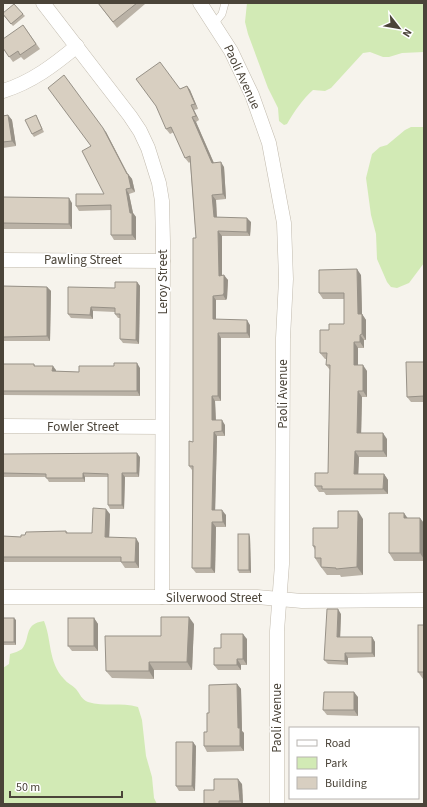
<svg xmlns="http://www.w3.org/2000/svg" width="427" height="807" viewBox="0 0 427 807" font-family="'Source Sans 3',sans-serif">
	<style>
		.green { fill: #d2eab5 }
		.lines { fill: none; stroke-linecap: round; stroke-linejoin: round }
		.lane-casing { stroke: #c2bbae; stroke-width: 8 }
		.street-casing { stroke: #c2bbae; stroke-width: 15 }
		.lane { stroke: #fff; stroke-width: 7 }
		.street { stroke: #fff; stroke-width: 14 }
		.wall { fill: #bab2a6 }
		.shaded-wall { fill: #979187 }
		.building { fill: #d8cfc1; stroke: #979187 }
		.labels { text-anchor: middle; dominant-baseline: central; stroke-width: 3; stroke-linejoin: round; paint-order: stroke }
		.street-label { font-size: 13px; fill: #4b4439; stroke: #fff }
	</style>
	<rect width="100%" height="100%" fill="#f6f3ec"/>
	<g class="green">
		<path d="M247,3H424V52L402,53L389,57H383L370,52L363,53L331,88L325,91L313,90C302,100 294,112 287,124L284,125L279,121L278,108L268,88L248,34L245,22Z"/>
		<polygon points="411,127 424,127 424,263 409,283 397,288 391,287 387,282 377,259 376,234 371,215 366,178 372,154 380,147 387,145 405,130"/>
		<path d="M44,621C52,641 48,662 64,679C67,683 72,685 76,689C80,694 82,700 88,702C104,707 121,702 138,707L142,720L146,756L152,777L154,798L157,804H3V668L9,664L10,654C14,653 19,651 22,649C31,638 23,624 44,621Z"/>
	</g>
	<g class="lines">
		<g class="lane-casing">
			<polyline id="lane" points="214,24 222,14 225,3"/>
		</g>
		<g class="street-casing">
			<g id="street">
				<polyline points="43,3 130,116 140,131 148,148 159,183 162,201 163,242 162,597"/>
				<polyline points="200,3 231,51 252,95 269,143 284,223 286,279 283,338 282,564 277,631 277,804"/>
				<path d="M3,91C32,82 54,65 77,46"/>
				<polyline points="3,260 163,261"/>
				<polyline points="3,426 162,427"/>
				<polyline points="3,597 257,597 302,601 424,600"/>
			</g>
		</g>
		<use href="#lane" class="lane"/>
		<use href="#street" class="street"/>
	</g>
	<g class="wall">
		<polygon points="98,3 144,3 145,4 117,28"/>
		<polygon points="23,14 25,16 13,26 4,16"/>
		<polygon points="23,25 40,49 24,60 21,57 13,62 3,48"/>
		<polygon points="187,86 190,90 198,109 194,110 199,120 196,122 214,163 224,167 226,199 216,200 217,217 251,222 250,236 222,236 222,275 228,280 227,298 226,300 216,300 216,320 250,325 250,338 221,338 221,401 215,401 216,420 225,425 225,436 217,436 215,510 226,515 226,527 216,527 215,573 196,573 192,568 192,470 189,466 193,442 196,238 190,162 189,163 185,158 174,132 170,134 166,129 180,89"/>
		<polygon points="8,115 12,120 16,146 3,148 3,116"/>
		<polygon points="36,115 44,132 34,137 32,134"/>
		<polygon points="106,132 128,174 132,179 135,192 129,194 133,213 136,217 136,240 114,240 111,235 111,210 79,211 76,206 104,194"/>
		<polygon points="3,197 72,203 72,229 3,229"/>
		<polygon points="361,275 362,314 366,320 366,340 364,340 364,348 358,348 358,365 367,371 367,397 362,397 361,433 387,439 387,457 359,457 358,474 384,474 388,480 388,494 326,495 324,492 319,492 315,486 328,473 330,370 326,365 326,359 325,359 320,353 329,330 344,324 344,299 323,299 319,293"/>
		<polygon points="137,282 140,286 139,344 123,343 120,339 120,318 118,318 115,314 115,312 93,311 93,319 71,318 68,314 115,288"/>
		<polygon points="3,284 4,286 47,287 51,291 50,341 3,341"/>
		<polygon points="424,362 424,402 411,402 407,397"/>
		<polygon points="3,364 34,364 35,366 56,370 56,371 79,372 114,366 140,368 140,396 3,395"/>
		<polygon points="3,454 140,457 139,477 125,477 124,509 110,509 108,505 108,477 85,477 85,482 49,482 46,477 3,477"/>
		<polygon points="110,514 109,537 139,543 139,568 125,568 121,562 3,562 3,536 21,537 25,535 66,531 68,533 92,533"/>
		<polygon points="407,518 424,523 424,561 394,561 389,553"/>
		<polygon points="363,519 363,575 341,577 340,575 327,575 321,567 321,566 320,566 315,558 315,550 313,546 338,528"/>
		<polygon points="250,537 251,573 239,573 238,570"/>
		<polygon points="341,614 340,637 372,637 375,642 375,657 348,658 348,665 328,664 324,660"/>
		<polygon points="3,618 16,620 16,645 3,645"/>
		<polygon points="94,618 98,624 98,651 72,651 68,646"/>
		<polygon points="194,624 192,670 154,670 154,679 112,678 106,671 161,636"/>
		<polygon points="424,625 424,679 423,679 418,672"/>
		<polygon points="247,639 247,665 241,665 241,670 218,670 214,665 221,648"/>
		<polygon points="237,684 241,689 242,731 244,733 244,751 207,752 204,746 207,732 209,713"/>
		<polygon points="358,697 358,716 327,715 323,710"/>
		<polygon points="196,746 195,791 179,791 176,786"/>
		<polygon points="242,784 243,804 204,804 214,790"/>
	</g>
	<g class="shaded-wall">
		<polygon points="187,86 190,90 198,109 195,104"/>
		<polygon points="191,105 194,110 199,120 196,116"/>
		<polygon points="8,115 12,120 16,146 12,141"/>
		<polygon points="192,117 196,122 216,168 212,163"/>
		<polygon points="103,128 106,132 129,177 128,174 132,179 135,192 131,188 127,174"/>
		<polygon points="221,162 224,167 226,199 223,194"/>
		<polygon points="126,189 129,194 133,213 136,217 136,240 132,235 130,213"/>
		<polygon points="212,195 216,200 217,222 214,217"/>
		<polygon points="69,198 72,203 72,229 69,224"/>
		<polygon points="247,218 251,222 250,236 247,232"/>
		<polygon points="218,231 222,236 222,281 219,276"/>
		<polygon points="357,269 361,275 362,314 366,320 366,340 362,334 358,314"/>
		<polygon points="224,275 228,280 227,298 226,300 223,295"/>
		<polygon points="137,282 140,286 139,344 136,340"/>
		<polygon points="47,287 51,291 50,341 47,336"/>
		<polygon points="213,296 216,300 216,324 213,319"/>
		<polygon points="91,307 93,311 93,319 90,315"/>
		<polygon points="247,320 250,325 250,338 247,333"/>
		<polygon points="218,333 221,338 221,401 218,396"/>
		<polygon points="360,335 364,340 364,348 360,342"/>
		<polygon points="354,342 358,348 358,371 354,365"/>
		<polygon points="137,363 140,368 140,396 137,391"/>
		<polygon points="363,365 367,371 367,397 363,391"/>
		<polygon points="53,366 56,370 56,376 52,371"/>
		<polygon points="358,391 362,397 361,439 357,433"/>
		<polygon points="212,396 215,401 216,425 212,420"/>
		<polygon points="222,420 225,425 225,436 222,431"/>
		<polygon points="214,432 217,436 215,515 212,510"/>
		<polygon points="383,433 387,439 387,457 383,451"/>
		<polygon points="355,451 359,457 358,480 354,474"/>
		<polygon points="137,453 140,457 139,477 137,473"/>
		<polygon points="83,473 85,477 85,482 83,478"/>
		<polygon points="122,473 125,477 124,509 122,505"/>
		<polygon points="384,474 388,480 388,494 383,489"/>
		<polygon points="106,509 110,514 109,542 105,537"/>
		<polygon points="222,510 226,515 226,527 223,522"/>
		<polygon points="358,511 363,519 363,575 357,567"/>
		<polygon points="404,513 409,520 404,518"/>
		<polygon points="420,518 424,523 424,559 420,553"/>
		<polygon points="212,522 216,527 215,573 211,568"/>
		<polygon points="249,534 250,537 251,573 249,570"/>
		<polygon points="136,538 139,543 139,568 135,562"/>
		<polygon points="338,609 341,614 340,641 337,637"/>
		<polygon points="189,617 194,624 192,670 187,662"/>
		<polygon points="14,618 16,620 16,645 14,642"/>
		<polygon points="94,618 98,624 98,651 94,646"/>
		<polygon points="243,634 247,639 247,665 243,659"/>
		<polygon points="372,637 375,642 375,657 372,653"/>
		<polygon points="345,653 348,658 348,665 345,661"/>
		<polygon points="237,659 241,665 241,670 237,665"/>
		<polygon points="149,662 154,670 154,679 149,671"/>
		<polygon points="237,684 241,689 242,731 244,733 244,751 240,746 238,728"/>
		<polygon points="354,692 358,697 358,716 354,710"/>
		<polygon points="193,742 196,746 195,791 192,786"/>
		<polygon points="238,779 242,784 243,804 242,804 240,801"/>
	</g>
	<g class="building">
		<polygon points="98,3 137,3 113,22"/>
		<polygon points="14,4 23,14 11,24 3,14 3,13"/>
		<polygon points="23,25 36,44 20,55 18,51 9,57 3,48 3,39"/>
		<polygon points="160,62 180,89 187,86 195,104 191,105 196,116 192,117 212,163 221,162 223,194 212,195 214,217 247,218 247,232 218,231 219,276 224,275 224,293 223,295 213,296 213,319 247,320 247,333 218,333 218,396 212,396 212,420 222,420 222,431 214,432 212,510 222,510 223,522 212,522 211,568 192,568 193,466 189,466 189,441 193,442 193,238 196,238 190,156 185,158 171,127 166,129 156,106 136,79"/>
		<polygon points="64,75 103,128 127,174 128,174 131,188 126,189 130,213 132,213 132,235 111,235 111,205 76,206 76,194 104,194 82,151 91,146 48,88"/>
		<polygon points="8,115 12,141 3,142 3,116"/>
		<polygon points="36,115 42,129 32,134 25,120"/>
		<polygon points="3,197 69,198 69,224 3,223"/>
		<polygon points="357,269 358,314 362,314 362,334 360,335 360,342 354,342 354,365 363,365 363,391 358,391 357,433 383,433 383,451 355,451 354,474 384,474 383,489 322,489 322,486 315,486 315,473 328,473 330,365 326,365 327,353 320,353 320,330 329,330 329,324 344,324 344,293 319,293 319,270"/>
		<polygon points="115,282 137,282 136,340 120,339 120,314 115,314 115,308 91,307 90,315 68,314 68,287 115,288"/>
		<polygon points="3,286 47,287 47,336 3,337"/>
		<polygon points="406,362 424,362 424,396 407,397"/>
		<polygon points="114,363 137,363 137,391 3,391 3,364 34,364 34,366 53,366 52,371 79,372 79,366 114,366"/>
		<polygon points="137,453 137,473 122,473 122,505 108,505 108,474 83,473 83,478 46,478 46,474 3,473 3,454"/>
		<polygon points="93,508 106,509 105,537 136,538 135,562 121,562 121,557 3,557 3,536 21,537 21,535 25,535 26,532 66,531 66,533 92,533"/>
		<polygon points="338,511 358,511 357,567 336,569 336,568 321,567 321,558 315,558 315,546 313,546 313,528 338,528"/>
		<polygon points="389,513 404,513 404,518 420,518 420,553 389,553"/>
		<rect x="238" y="534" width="11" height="36"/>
		<polygon points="327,609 338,609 337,637 372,637 372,653 345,653 345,661 324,660"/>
		<polygon points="161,617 189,617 187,662 149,662 149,671 106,671 105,636 161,636"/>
		<rect x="3" y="618" width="11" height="24"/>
		<rect x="68" y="618" width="26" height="28"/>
		<rect x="418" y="625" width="6" height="47"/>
		<polygon points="221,634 243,634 243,659 237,659 237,665 214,665 214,648 221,648"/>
		<polygon points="237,684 238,728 240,728 240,746 204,746 204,732 207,732 207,713 209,713 209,685"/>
		<polygon points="324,692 354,692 354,710 323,710"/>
		<polygon points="176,742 193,742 192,786 176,786"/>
		<polygon points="214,779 238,779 240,801 219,801 219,804 204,804 204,790 214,790"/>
	</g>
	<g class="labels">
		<g class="street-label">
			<text transform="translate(242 77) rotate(65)">Paoli Avenue</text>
			<text x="83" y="260">Pawling Street</text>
			<text transform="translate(163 282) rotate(-90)">Leroy Street</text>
			<text transform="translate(283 394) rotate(-90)">Paoli Avenue</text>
			<text x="83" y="427">Fowler Street</text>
			<text x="214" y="598">Silverwood Street</text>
			<text transform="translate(277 718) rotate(-90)">Paoli Avenue</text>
		</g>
	</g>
	<rect width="427" height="807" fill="none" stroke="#4b4439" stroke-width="8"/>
	<rect x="289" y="727" width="130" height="72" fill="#ffffff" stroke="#b7b4b0"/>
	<rect x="297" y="740" width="20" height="6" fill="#ffffff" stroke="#b7b4b0"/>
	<text x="325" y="747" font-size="12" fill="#4b4439">Road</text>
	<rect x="297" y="757" width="20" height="12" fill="#d2eab5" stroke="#b7b4b0"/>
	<text x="325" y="767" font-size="12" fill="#4b4439">Park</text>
	<rect x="297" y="777" width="20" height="12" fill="#d8cfc1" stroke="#b7b4b0"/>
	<text x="325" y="787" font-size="12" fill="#4b4439">Building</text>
	<g transform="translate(399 28) rotate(121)" stroke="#ffffff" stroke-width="3" paint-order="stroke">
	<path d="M0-3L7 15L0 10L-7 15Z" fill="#4b4439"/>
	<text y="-6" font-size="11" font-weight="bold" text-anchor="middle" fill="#4b4439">N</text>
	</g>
	<path d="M10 791v6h112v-6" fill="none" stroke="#4b4439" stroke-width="2"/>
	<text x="16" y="791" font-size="12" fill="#4b4439" stroke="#ffffff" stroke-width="3" paint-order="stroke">50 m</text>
</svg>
